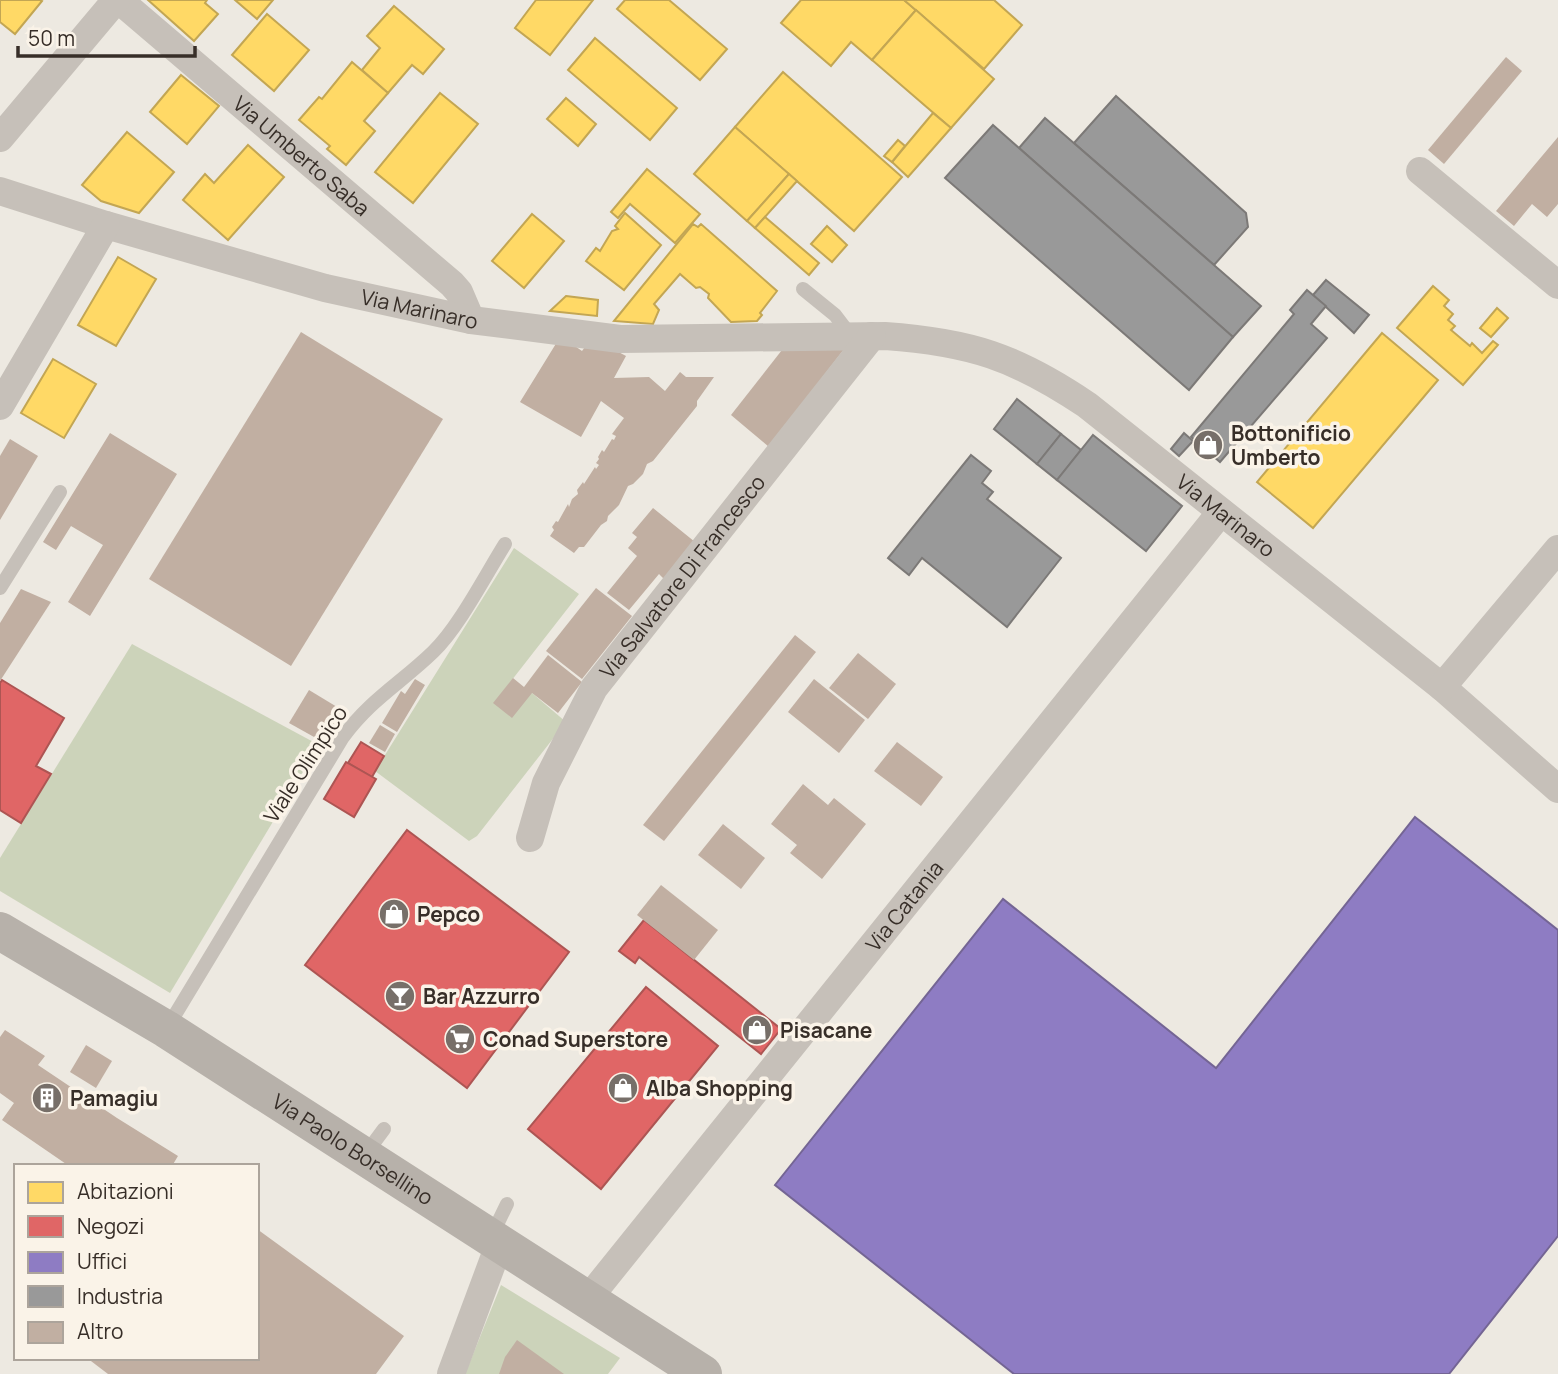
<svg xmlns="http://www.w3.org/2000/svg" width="1558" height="1374" viewBox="0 0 1558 1374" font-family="Manrope,sans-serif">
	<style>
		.green { fill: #ccd3ba }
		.homes { fill: #ffd966; stroke: #c3a653; stroke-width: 2 }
		.shops { fill: #e06666; stroke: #ad5553; stroke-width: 2 }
		.offices { fill: #8e7cc3; stroke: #746594; stroke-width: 2 }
		.industry { fill: #999; stroke: #7c7977; stroke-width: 2 }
		.building { fill: #c1afa2 }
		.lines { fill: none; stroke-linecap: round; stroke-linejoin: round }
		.lane { stroke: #c6c0b9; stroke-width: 14 }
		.street { stroke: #c6c0b9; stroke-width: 28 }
		.secondary { stroke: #b7b1aa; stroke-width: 38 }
		.labels { text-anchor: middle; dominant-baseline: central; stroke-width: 7; stroke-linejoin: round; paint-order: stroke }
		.street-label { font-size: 21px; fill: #372e28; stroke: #faf3e8 }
		.poi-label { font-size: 21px; font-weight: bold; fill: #372e28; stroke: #faf3e8; text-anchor: start }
	</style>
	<rect width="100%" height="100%" fill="#ede9e1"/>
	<g class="green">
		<polygon points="514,548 579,594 494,703 532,693 566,722 477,836 469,841 375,771"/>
		<polygon points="132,644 319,745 170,993 0,891 0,858"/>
		<polygon points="501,1285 620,1358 608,1374 465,1374"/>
	</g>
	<g class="homes">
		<polygon points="0,0 40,0 42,1 15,34 0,22"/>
		<polygon points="148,0 207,0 205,3 218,14 194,41"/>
		<polygon points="235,0 273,0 257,19"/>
		<polygon points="536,0 593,0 550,55 515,28"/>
		<polygon points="625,0 669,0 727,49 700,80 617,9"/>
		<polygon points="801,0 904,0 916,10 872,60 851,42 831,66 781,23"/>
		<polygon points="904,0 994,0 1022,25 984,69"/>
		<polygon points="394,6 444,49 423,74 412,65 388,93 362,70 380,48 367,36"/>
		<polygon points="916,10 994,79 951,128 872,60"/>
		<polygon points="267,14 309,50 274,91 232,55"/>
		<polygon points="595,38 677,108 650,140 568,70"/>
		<polygon points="352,62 388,93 364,121 375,131 346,165 327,149 330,146 299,120 319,97 322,99"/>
		<polygon points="783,72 902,177 854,231 735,127"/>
		<polygon points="181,75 219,106 187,144 150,112"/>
		<polygon points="440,93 478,124 413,203 375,172"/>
		<polygon points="566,98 596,124 578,146 547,119"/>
		<polygon points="933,113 951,128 908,177 892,162"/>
		<polygon points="735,127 789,174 747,221 694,174"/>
		<polygon points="127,132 174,172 139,213 101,201 82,185"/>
		<polygon points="898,140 905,146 892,162 884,156"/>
		<polygon points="248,145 284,177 228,240 183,200 205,174 214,183"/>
		<polygon points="647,169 700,214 675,243 630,204 618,218 611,212"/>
		<polygon points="789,174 797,181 755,228 747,221"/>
		<polygon points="625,213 661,245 624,290 586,261 596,248 600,251 612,231 618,229 615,226"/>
		<polygon points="532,214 564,241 524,288 492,261"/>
		<polygon points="765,217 819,263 809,275 755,228"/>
		<polygon points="693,224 698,227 701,224 777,291 760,313 762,315 757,321 731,322 708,298 709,294 700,287 696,288 680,274 654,304 659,310 653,324 614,321"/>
		<polygon points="827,226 847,245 832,262 811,244"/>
		<polygon points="118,257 156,279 116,346 78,325"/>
		<polygon points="1433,286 1449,300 1444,306 1453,314 1448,320 1455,326 1451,330 1470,346 1472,343 1482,353 1493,341 1498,345 1463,385 1397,328"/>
		<polygon points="566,296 598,300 597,316 550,311"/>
		<polygon points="1497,308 1508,318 1491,337 1480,328"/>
		<polygon points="1382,333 1438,380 1313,528 1257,482"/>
		<polygon points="53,359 96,384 64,438 21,413"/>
	</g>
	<g class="shops">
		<polygon points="2,680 64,718 36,766 51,774 21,823 0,810 0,683"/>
		<polygon points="361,742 384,756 372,777 348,763"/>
		<polygon points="346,762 376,779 354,817 324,799"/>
		<polygon points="407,830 569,952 467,1088 305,965"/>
		<polygon points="644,920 781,1029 761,1054 639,957 635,963 619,951"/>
		<polygon points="646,987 718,1046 601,1189 528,1129"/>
	</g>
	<polygon class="offices" points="1415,817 1558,930 1558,1236 1449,1374 1014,1374 775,1185 1003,899 1216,1068"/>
	<g class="industry">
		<polygon points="1116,96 1246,213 1248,227 1214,265 1074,143"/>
		<polygon points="1045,118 1261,306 1233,337 1019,148"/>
		<polygon points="993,125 1233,337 1189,390 945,178"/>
		<polygon points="1326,280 1369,315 1354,333 1313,295"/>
		<polygon points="1307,290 1326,306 1311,324 1327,338 1220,462 1191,437 1294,314 1290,310"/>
		<polygon points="1017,399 1061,434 1037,464 994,429"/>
		<polygon points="1184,433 1193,441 1179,456 1171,449"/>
		<polygon points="1061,434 1081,450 1057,480 1037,464"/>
		<polygon points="1093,435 1182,506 1146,551 1057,480"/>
		<polygon points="971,455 991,471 982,483 993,492 987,499 1061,558 1007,627 922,558 909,575 888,558"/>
	</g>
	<g class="building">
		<polygon points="1506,57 1522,71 1444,164 1428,150"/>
		<polygon points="1558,137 1558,204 1547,217 1532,204 1514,226 1496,211"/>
		<polygon points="301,332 443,419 291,666 149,579"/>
		<polygon points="789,341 848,344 769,447 731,415"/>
		<polygon points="557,342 572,344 582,351 585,347 611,348 626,356 614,378 649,377 665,391 680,372 686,377 714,377 697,401 697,406 653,461 647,464 643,474 633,484 628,486 619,505 608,516 607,521 601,525 584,547 579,547 574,553 550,536 554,530 552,527 556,521 558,522 568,504 569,507 572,499 578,494 577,490 583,482 584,484 595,467 596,469 599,465 596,463 599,459 598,457 602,450 604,452 612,439 614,440 616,436 612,434 624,418 601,401 581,437 520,402"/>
		<polygon points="110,433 177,474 90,616 68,602 103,545 71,526 56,550 43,542"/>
		<polygon points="10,439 38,456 0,520 0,456"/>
		<polygon points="653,508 695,542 664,579 659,574 629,610 607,593 637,556 628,548 637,537 632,533"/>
		<polygon points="596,588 632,616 582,679 546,651"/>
		<polygon points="21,589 51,602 0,681 0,623"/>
		<polygon points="795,635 816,652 664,841 643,825"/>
		<polygon points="858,653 896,684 868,719 829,688"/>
		<polygon points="548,655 582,682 558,713 532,693 512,718 493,703 513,678 524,687"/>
		<polygon points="415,679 425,685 397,732 382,723 401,691 405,694"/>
		<polygon points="814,679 865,720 839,753 788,712"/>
		<polygon points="309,690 342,710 323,742 289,723"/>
		<polygon points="380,725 395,734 385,752 369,743"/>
		<polygon points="897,742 943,777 921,806 874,771"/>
		<polygon points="803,784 828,805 834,798 866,824 822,879 790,853 797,845 771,824"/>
		<polygon points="723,824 765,858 741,889 698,855"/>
		<polygon points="661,885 718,930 694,960 637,915"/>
		<polygon points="5,1030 45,1056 38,1065 117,1118 178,1156 172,1166 69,1166 2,1120 14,1103 0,1093 0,1037"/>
		<polygon points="86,1045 112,1061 96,1088 70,1072"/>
		<polygon points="257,1229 404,1336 376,1374 108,1374 87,1358 257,1358"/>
		<polygon points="517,1340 564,1374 499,1374 505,1357"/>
	</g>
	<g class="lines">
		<g class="lane">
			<polyline points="803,289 835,315 851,336"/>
			<polyline points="0,588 60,492"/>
			<path d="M167,1028L343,737C371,699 401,683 433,652C459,627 485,576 505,544"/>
			<polyline points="364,1156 384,1129"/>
			<polyline points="491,1237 507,1204"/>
		</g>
		<g class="street">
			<path id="s1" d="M119,0L452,284L459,292L471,320"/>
			<polyline points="0,138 116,0"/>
			<polyline points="1420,171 1558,285"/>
			<path id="s2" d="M0,191L106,225L325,288L471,320L620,339L885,336C970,342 1016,357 1087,405L1442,687L1558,789"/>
			<polyline points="0,406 106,225"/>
			<polyline points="1442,687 1558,549"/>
			<path id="s3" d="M530,838L546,783L594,688L872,336"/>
			<path id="s4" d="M587,1300L1221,512"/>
			<polyline points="451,1374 499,1245"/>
		</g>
		<path class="secondary" id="s5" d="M0,931L166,1029L703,1374"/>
	</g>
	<defs>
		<g id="shop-disc" transform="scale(1.575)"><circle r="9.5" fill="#776f69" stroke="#faf3e8"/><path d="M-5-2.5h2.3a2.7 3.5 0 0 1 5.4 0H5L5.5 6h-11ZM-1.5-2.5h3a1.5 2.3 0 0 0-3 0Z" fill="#fff"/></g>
		<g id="bar-disc" transform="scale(1.575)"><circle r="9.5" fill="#776f69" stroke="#faf3e8"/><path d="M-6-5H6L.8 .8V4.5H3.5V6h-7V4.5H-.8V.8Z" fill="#fff"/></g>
		<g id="supermarket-disc" transform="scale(1.575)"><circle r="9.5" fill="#776f69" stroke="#faf3e8"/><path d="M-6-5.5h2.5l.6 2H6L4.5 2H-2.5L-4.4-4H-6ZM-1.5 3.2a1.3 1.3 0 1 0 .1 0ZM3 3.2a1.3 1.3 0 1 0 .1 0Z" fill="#fff"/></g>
		<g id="building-disc" transform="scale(1.575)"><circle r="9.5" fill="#776f69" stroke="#faf3e8"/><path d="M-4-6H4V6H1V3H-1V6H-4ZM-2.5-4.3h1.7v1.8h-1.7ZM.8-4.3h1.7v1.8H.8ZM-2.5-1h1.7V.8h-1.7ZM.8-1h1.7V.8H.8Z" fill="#fff"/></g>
	</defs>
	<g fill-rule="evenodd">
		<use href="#shop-disc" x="1208" y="445"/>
		<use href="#shop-disc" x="394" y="914"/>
		<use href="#bar-disc" x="400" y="996"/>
		<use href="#shop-disc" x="757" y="1030"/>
		<use href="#supermarket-disc" x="460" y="1039"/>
		<use href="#shop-disc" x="623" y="1088"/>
		<use href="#building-disc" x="47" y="1098"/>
	</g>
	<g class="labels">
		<g class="street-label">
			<text stroke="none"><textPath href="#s1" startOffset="240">Via Umberto Saba</textPath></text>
			<text stroke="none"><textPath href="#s2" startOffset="436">Via Marinaro</textPath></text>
			<text stroke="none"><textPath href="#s2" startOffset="1298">Via Marinaro</textPath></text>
			<text stroke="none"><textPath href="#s3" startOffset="306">Via Salvatore Di Francesco</textPath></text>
			<text transform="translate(305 764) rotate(-57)">Viale Olimpico</text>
			<text stroke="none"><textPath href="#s4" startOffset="506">Via Catania</textPath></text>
			<text stroke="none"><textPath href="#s5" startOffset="415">Via Paolo Borsellino</textPath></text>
		</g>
		<g class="poi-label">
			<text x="1231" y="433">Bottonificio<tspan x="1231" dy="24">Umberto</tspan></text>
			<text x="417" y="914">Pepco</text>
			<text x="423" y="996">Bar Azzurro</text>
			<text x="780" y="1030">Pisacane</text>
			<text x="483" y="1039">Conad Superstore</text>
			<text x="646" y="1088">Alba Shopping</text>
			<text x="70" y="1098">Pamagiu</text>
		</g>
	</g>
	<rect x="14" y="1164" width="245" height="196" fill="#faf3e8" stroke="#aca49b" stroke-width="2"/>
	<rect x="28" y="1182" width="35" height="21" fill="#ffd966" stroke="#aca49b" stroke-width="2"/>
	<text x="77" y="1199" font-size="21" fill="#372e28">Abitazioni</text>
	<rect x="28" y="1216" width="35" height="21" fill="#e06666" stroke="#aca49b" stroke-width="2"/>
	<text x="77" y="1234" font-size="21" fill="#372e28">Negozi</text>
	<rect x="28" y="1252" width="35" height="21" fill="#8e7cc3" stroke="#aca49b" stroke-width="2"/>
	<text x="77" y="1269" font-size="21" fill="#372e28">Uffici</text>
	<rect x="28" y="1286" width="35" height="21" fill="#999999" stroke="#aca49b" stroke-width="2"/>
	<text x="77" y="1304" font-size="21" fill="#372e28">Industria</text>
	<rect x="28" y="1322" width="35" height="21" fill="#c1afa2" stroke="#aca49b" stroke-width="2"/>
	<text x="77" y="1339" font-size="21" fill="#372e28">Altro</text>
	<path d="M18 46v10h177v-10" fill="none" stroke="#372e28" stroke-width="3.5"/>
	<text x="28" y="46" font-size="21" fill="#372e28" stroke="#faf3e8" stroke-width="5" paint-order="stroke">50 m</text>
</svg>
